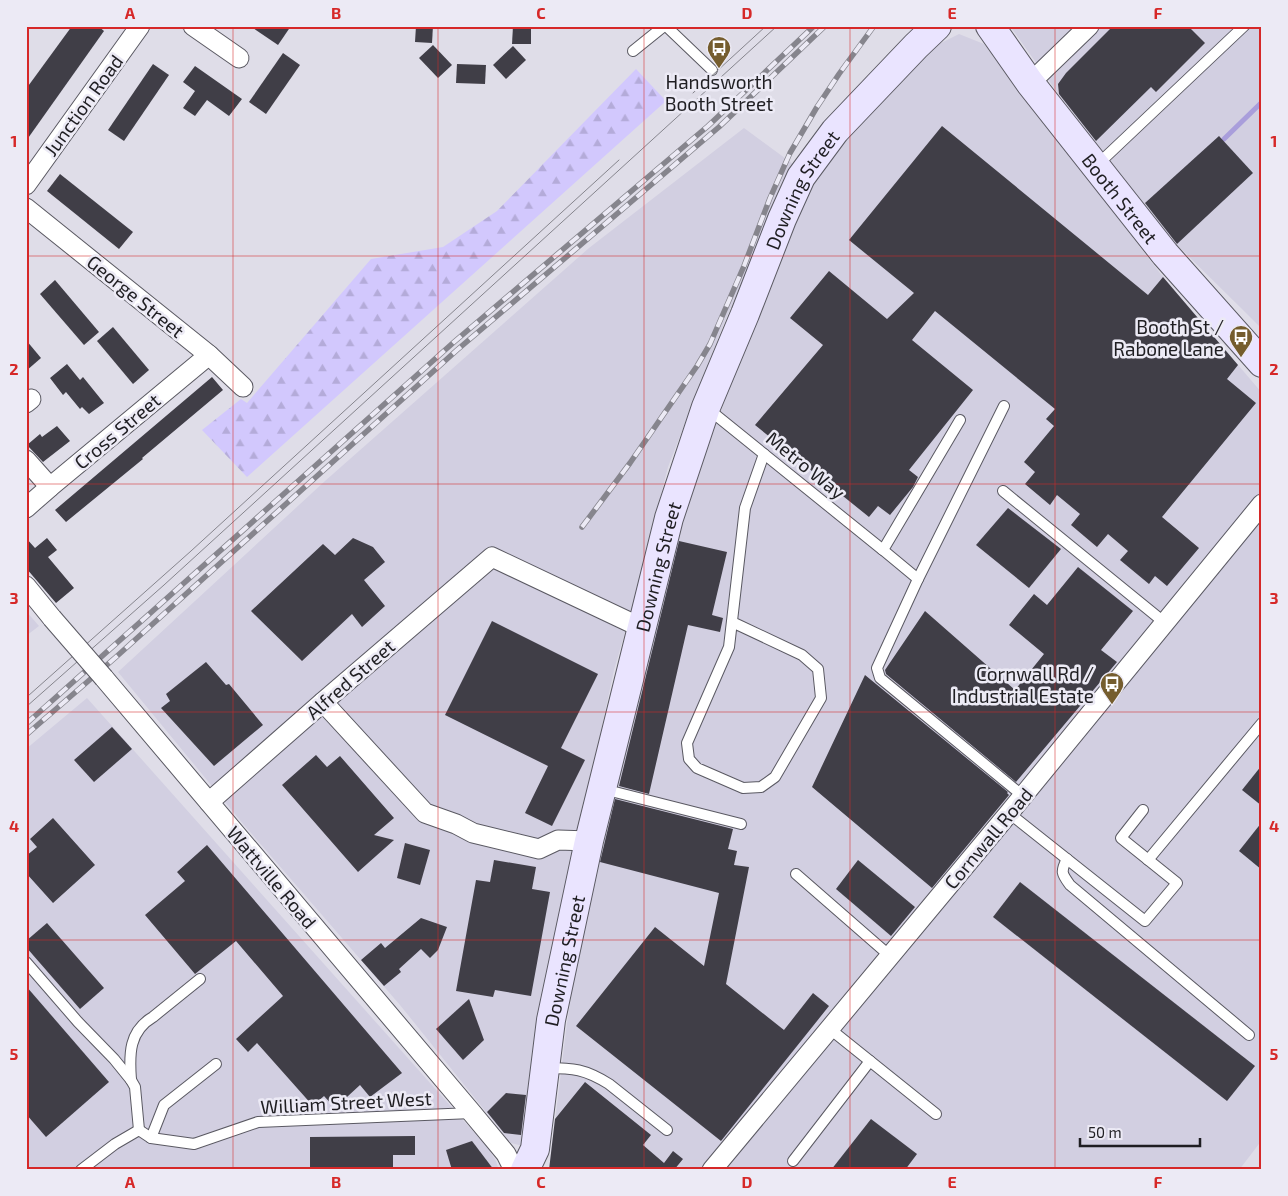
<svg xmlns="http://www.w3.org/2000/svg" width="1288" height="1196" viewBox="0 0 1288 1196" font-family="'Exo 2',sans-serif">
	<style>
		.built { fill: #d2cfe1 }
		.forest { fill: url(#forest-firs) }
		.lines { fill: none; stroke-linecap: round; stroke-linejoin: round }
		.stream { stroke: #a99edb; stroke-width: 5 }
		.building { fill: #403e47 }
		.lane-casing { stroke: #5a5962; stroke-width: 12 }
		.street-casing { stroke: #5a5962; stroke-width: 21 }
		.secondary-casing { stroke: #5a5962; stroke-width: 30 }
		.lane { stroke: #fff; stroke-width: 10 }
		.street { stroke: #fff; stroke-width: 19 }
		.secondary { stroke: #eae4ff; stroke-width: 28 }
		.tram { stroke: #86858d; stroke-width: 1 }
		.rail-casing { stroke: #86858d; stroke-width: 5.5 }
		.rail { stroke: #eceaf5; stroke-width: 4; stroke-dasharray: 11; stroke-linecap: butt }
		.street-bridge-casing { stroke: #5a5962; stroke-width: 21; stroke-linecap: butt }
		.street-bridge { stroke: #fff; stroke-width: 19 }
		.grid { fill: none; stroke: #d62828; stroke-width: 1; stroke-opacity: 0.55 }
		.labels { text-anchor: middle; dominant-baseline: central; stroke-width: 5; stroke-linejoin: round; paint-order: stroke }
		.poi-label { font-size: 19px; fill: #1f1e22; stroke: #eceaf5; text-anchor: end }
		.street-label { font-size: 19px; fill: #1f1e22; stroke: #eceaf5 }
		.neatline { fill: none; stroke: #d62828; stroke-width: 2 }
		.grid-label { font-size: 16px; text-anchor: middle; font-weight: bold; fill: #d62828 }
	</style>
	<defs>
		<pattern id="forest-firs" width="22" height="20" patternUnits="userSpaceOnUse" patternTransform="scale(1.25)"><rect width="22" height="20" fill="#d2c8fd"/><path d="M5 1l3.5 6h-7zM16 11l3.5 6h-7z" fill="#b4abd9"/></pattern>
	</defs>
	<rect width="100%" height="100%" fill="#dfdde8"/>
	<g class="built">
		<polygon points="1010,26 1262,26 1262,329 1241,308 1177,245 1095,142 1059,95"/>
		<polygon points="959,34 984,44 1163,277 1262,393 1262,1140 1239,1170 549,1170 567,1023 582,928 606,834 676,540 696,478 751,329 811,178 937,45"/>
		<polygon points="744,128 793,164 723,326 668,467 633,605 614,670 583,815 523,1146 511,1143 400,1005 244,825 118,672 325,481 589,248"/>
		<polygon points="26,611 39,626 26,636"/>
		<polygon points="87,698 488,1148 496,1161 499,1170 26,1170 26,749"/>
	</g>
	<polygon class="forest" points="636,69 666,101 247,477 202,430 241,399 247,403 371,259 443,247 497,211"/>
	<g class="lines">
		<polyline class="stream" points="1224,139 1262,102"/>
	</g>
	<g class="building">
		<polygon points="72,26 98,26 104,31 26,141 26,89"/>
		<polygon points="250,26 291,26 278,45"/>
		<polygon points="416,26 433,26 432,43 415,42"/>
		<polygon points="513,26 531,26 531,44 512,44"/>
		<polygon points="1113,26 1188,26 1205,43 1156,92 1151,87 1096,141 1059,94 1058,84 1066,73"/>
		<polygon points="433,45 452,65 438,78 419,58"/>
		<polygon points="513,46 526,60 506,79 493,65"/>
		<polygon points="283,53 300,65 266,114 249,102"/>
		<polygon points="153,64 169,75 124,141 108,130"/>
		<polygon points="457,64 486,65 485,84 456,83"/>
		<polygon points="195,66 242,99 229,116 207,100 195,116 183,108 195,91 183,82"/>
		<polygon points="942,126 1148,295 1163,277 1238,365 1227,379 1256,403 1162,517 1199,548 1167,586 1155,576 1149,584 1120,560 1128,551 1108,534 1097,547 1071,525 1080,514 1057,495 1050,505 1025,484 1035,472 1024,462 1054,426 1046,419 1055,409 935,311 912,340 973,390 909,470 918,477 913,487 890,515 878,506 869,517 755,425 823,345 790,318 829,271 887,319 914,293 849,240"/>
		<polygon points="1219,136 1253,173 1177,244 1145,203"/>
		<polygon points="60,174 133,232 119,249 47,191"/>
		<polygon points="55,280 99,332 84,345 40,294"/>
		<polygon points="113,327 149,370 133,384 97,341"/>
		<polygon points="26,340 41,358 26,371"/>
		<polygon points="67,364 80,380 83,377 104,403 89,414 82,407 80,409 66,392 63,395 50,378"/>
		<polygon points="212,377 223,390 142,458 143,459 66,522 55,510"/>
		<polygon points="57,426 70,441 43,462 27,445 40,434 42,437"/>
		<polygon points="1008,508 1061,549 1029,588 976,545"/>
		<polygon points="26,538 35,548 47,538 57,550 48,557 74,588 56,603 26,568"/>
		<polygon points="353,538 373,547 385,562 364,580 385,606 362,627 352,614 302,661 251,611 323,544 335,555"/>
		<polygon points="679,541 727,552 712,615 723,618 720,632 688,625 649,794 619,786"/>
		<polygon points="1078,567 1133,611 1101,650 1117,662 1016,782 886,674 885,670 925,611 1015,690 1044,654 1009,625 1034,594 1047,605"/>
		<polygon points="492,621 598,674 561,748 585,760 552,826 525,813 548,766 445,715"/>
		<polygon points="206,662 226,685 229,684 263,725 214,766 161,708 170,701 166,694"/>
		<polygon points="865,675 1008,792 1007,793 1009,795 932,888 812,787"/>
		<polygon points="112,727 132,749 94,782 74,760"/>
		<polygon points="316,755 327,767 340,756 394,818 374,835 394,840 358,872 282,785"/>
		<polygon points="1262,765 1262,806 1242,790"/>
		<polygon points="615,799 733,829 728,849 737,851 734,865 749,867 726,984 784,1030 813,993 829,1006 721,1141 576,1026 655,927 704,966 719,893 600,862"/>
		<polygon points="53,818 95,865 53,903 26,873 26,856 37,847 30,839"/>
		<polygon points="1262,822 1262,870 1239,851"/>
		<polygon points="405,843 430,850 420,885 397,878"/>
		<polygon points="207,845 402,1073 370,1097 360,1085 335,1108 324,1096 313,1106 257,1043 248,1052 236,1039 283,996 236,941 195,974 145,915 185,881 177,872"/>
		<polygon points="494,860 536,867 532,889 550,892 531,996 495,990 493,997 456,991 476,880 490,882"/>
		<polygon points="858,860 915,907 891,936 836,889"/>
		<polygon points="1020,882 1255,1066 1227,1101 993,917"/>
		<polygon points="421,918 447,927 438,950 430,958 421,949 399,969 401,972 384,986 361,960 381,943 385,948"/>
		<polygon points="47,923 104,988 80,1009 26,947 26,941"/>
		<polygon points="26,986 109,1082 46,1137 26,1114"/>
		<polygon points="469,999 484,1040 463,1060 436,1029"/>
		<polygon points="585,1082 651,1135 643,1145 664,1163 673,1151 683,1159 674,1170 549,1170 555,1119"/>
		<polygon points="506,1093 526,1095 521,1135 504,1133 487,1112"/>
		<polygon points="871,1119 917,1154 905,1170 831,1170"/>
		<polygon points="415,1136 415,1155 393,1155 393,1170 310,1170 310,1137"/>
		<polygon points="472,1141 494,1170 452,1170 446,1150"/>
	</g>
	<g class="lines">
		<g class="lane-casing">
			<g id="lane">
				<polyline points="666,26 712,70"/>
				<polyline points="633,51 664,26"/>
				<polyline points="1097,165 1244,26"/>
				<polyline points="1004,406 918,579 877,668 880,678 1023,796"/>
				<polyline points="707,408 883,550"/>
				<polyline points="1003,491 1165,623"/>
				<polyline points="918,579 883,550 960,420"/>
				<polyline points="732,622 802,655 818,669 821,698 775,777 761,787 743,788 697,768 689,759 687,743 729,647 745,508 764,454"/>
				<polyline points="603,789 741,824"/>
				<polyline points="1009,813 1145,921 1177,883 1121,838 1143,810"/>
				<path d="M1067,859C1060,872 1062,874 1070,885L1249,1035"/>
				<polyline points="1148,860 1262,723"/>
				<polyline points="796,874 890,956"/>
				<polyline points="26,962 78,1022 114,1059 131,1080 135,1087 139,1130"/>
				<polyline points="830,1029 936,1114"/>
				<path d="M547,1068C573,1068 585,1069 609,1084L667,1130"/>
				<path d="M131,1080C129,1054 129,1031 153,1017L200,979"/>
				<polyline points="151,1138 164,1105 216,1064"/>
				<polyline points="793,1161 870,1061"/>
				<polyline points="81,1170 115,1144 139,1130 151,1138 194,1144 258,1122 472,1113"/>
			</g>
		</g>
		<g class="street-casing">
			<g id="street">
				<polyline points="193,26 239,58"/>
				<polyline points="1030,83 1089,26"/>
				<polyline points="26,185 140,26"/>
				<polyline points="26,208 209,355 243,387"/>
				<polyline points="26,403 31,399"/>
				<polyline points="26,460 50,487"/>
				<polyline points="26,508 50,487 209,355"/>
				<polyline points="26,586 52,618"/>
				<polyline points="104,678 472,1113 506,1154 514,1170"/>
				<polyline points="323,702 425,813 456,824 473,833 539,849 558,840 589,841"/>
				<polyline points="209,802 323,702 492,557 642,628"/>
				<polyline points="712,1170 1009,813 1262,504"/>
			</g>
		</g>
		<g class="secondary-casing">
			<g id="secondary">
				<path id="s1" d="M990,26L1030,83L1165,254L1262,363"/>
				<path id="s2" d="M525,1170L535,1149L551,1020L589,841L669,518L706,407L745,314L782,219L801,177L835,131L916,46L937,26"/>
			</g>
		</g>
		<use href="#lane" class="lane"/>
		<use href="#street" class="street"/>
		<use href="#secondary" class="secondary"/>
		<g class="tram">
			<polyline points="693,93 766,26"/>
			<polyline points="28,696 191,551 619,160"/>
			<polyline points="26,707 164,585 777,26"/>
		</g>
		<g class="rail-casing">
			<g id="rail">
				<polyline points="582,527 630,463 697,366 710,344 744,266 770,198 790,153 817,107 839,74 874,26"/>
				<polyline points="26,724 454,342 708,126 814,26"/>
				<polyline points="26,735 116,657 457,350 719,127 825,26"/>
			</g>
		</g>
		<use href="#rail" class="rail"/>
		<g class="street-bridge-casing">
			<polyline id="street-bridge" points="52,618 104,678"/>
		</g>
		<use href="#street-bridge" class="street-bridge"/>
	</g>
	<path class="grid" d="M233,26V1170M438,26V1170M644,26V1170M850,26V1170M1055,26V1170M26,256H1262M26,484H1262M26,712H1262M26,940H1262"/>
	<defs>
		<g id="bus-pin" transform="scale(1.25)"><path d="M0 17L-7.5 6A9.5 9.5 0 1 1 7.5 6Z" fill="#755d2e" stroke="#eceaf5"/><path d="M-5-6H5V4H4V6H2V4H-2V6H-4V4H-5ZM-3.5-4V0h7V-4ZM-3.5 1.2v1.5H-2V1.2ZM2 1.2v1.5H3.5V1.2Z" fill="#fff"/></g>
	</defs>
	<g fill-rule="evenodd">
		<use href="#bus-pin" x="719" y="48"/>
		<use href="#bus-pin" x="1241" y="337"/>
		<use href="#bus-pin" x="1112" y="684"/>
	</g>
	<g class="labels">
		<g class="poi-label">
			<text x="719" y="81" text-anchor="middle">Handsworth<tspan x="719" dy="22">Booth Street</tspan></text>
			<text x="1224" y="326">Booth St /<tspan x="1224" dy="22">Rabone Lane</tspan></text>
			<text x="1094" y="673">Cornwall Rd /<tspan x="1094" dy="22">Industrial Estate</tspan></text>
		</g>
		<g class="street-label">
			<text transform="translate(83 105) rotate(-54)">Junction Road</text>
			<text stroke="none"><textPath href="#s2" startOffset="1024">Downing Street</textPath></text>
			<text stroke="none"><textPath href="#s1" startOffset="216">Booth Street</textPath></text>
			<text transform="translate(136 296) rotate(39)">George Street</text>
			<text transform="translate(117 431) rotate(-40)">Cross Street</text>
			<text transform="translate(806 465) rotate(39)">Metro Way</text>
			<text stroke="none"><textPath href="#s2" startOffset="619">Downing Street</textPath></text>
			<text transform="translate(350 679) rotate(-41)">Alfred Street</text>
			<text transform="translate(988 838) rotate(-50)">Cornwall Road</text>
			<text transform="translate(272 877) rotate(50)">Wattville Road</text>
			<text stroke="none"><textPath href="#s2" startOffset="214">Downing Street</textPath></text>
			<text transform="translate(346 1102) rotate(-3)">William Street West</text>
		</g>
	</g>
	<rect width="1288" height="1196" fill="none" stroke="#eceaf5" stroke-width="55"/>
	<path d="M1080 1138v8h120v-8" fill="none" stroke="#1f1e22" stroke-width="2.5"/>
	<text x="1088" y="1138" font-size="15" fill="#1f1e22" stroke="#eceaf5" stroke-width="4" paint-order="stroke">50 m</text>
	<rect x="28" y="28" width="1232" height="1140" class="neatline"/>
	<g class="grid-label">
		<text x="130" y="19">A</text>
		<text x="336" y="19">B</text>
		<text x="541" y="19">C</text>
		<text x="747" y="19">D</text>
		<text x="952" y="19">E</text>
		<text x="1158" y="19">F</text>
		<text x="14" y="147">1</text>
		<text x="1274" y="147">1</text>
		<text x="14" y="375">2</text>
		<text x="1274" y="375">2</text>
		<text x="14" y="604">3</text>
		<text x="1274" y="604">3</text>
		<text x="14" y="832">4</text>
		<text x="1274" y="832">4</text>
		<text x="14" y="1060">5</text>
		<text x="1274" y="1060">5</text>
		<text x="130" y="1188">A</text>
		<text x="336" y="1188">B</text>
		<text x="541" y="1188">C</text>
		<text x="747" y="1188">D</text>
		<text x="952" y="1188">E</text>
		<text x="1158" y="1188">F</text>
	</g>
</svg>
